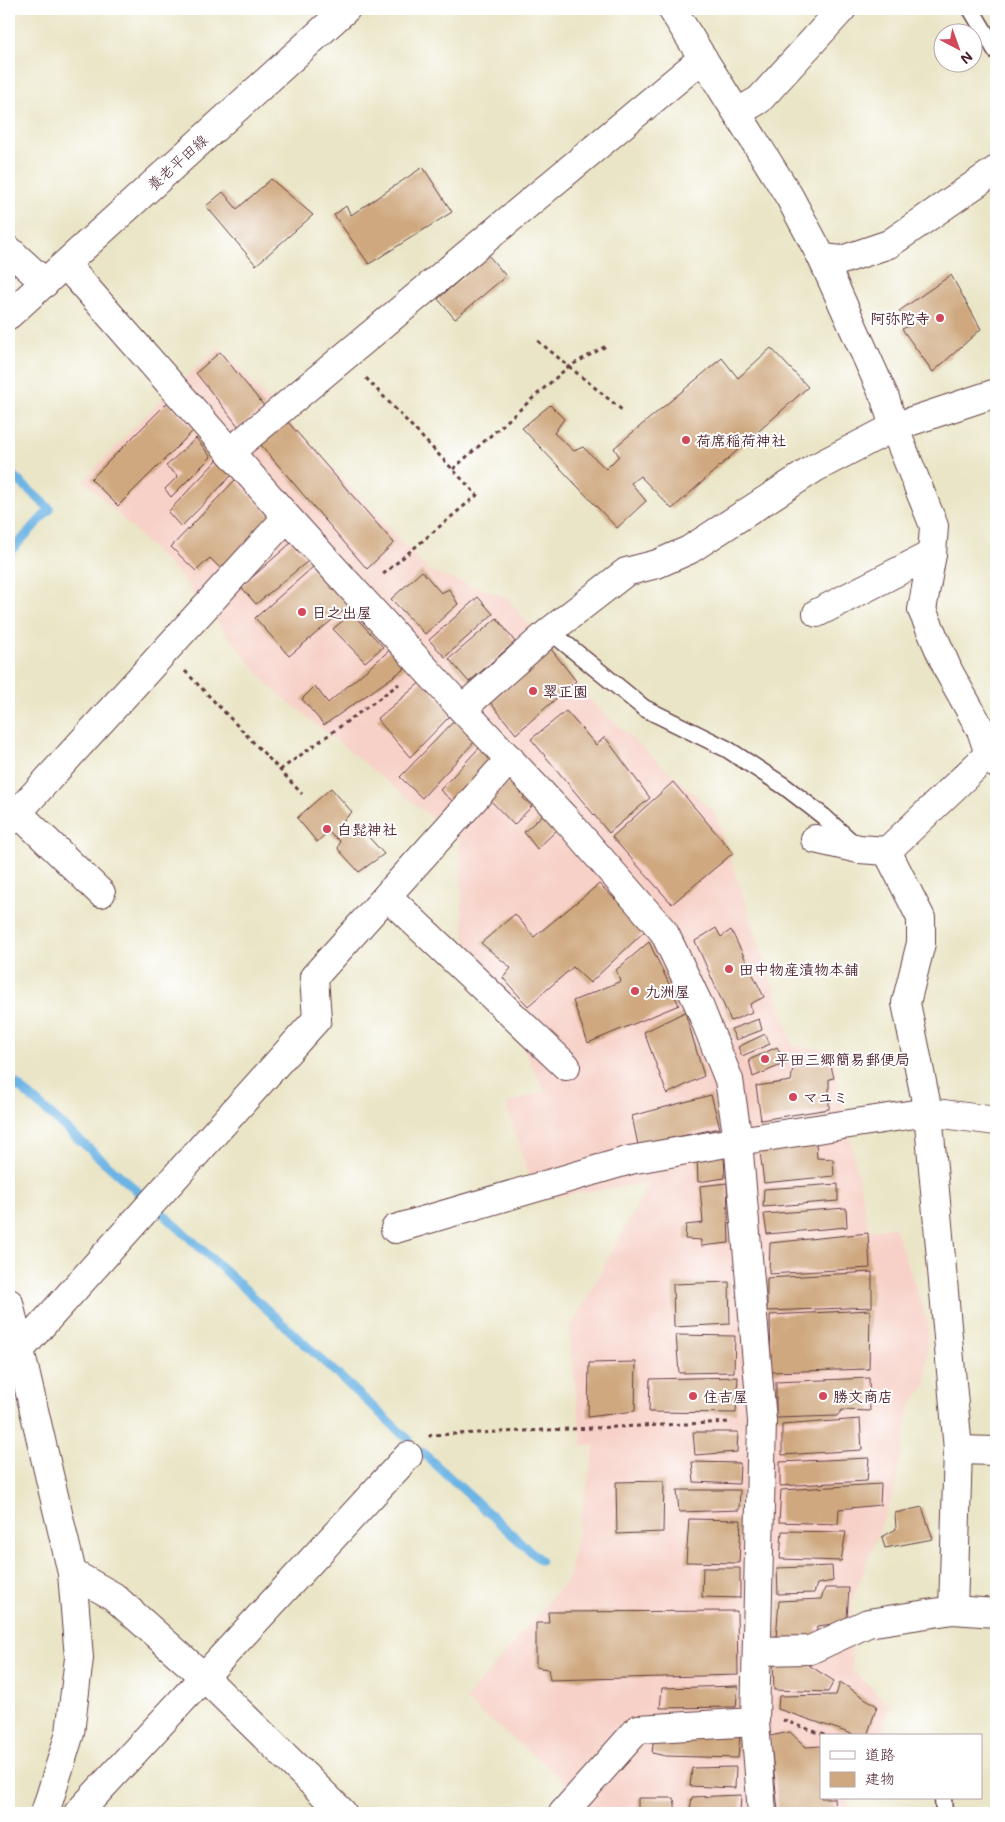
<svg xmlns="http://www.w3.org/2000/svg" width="1005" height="1822" viewBox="0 0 1005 1822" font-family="Mali,'Klee One',sans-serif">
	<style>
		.built { fill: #f7d1c8 }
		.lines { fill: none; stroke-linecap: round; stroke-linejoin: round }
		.stream { stroke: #6cb4e4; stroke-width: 9 }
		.building { fill: #cfa87f }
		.lane-casing { stroke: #623d42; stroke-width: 19 }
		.street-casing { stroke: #623d42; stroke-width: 30 }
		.secondary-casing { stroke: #623d42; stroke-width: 30 }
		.path { stroke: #623d42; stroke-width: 3; stroke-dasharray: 4 4; stroke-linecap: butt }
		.lane { stroke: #fff; stroke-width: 16 }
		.street { stroke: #fff; stroke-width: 28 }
		.secondary { stroke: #fff; stroke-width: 28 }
		.poi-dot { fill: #d1495b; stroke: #fff; stroke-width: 2 }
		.labels { text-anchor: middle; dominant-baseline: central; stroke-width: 4; stroke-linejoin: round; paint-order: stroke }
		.street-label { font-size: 15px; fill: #4a1f2b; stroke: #fff }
		.poi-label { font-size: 15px; font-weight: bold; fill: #4a1f2b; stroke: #fff; text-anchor: start }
	</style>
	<rect width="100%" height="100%" fill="#fff"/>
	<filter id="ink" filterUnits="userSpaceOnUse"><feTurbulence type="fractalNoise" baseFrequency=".02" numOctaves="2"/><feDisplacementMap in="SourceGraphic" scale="10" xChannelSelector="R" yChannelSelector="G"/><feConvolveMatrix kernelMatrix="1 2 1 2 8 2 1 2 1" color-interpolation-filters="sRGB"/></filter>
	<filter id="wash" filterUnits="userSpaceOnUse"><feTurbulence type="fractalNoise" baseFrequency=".0096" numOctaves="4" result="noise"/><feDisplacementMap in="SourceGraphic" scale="20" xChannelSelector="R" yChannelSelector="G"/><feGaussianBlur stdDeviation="1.12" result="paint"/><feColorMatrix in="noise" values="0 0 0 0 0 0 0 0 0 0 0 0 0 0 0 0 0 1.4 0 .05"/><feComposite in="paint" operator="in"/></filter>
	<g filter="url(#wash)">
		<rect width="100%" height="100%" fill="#eae5c6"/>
		<polygon class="built" points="219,347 429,571 507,598 594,704 715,813 793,1046 832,1050 869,1231 894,1226 928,1323 926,1385 909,1408 895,1489 852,1602 852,1670 889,1705 882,1736 821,1736 821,1798 845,1798 854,1813 556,1813 565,1781 465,1700 568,1579 595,1445 582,1447 569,1331 650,1182 536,1200 506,1104 545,1091 464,936 459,840 268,685 179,575 84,480 164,397"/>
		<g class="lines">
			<g class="stream">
				<polyline points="9,472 50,509 9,553"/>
				<polyline points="9,1078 144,1197"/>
				<polyline points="159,1210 409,1440"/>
				<polyline points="422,1452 540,1560"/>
			</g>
		</g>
		<g id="blocks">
			<g class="building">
				<polygon points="423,167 452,212 369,264 334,215 346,206 351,215"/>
				<polygon points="271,179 313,215 256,265 206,206 223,192 237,209"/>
				<polygon points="488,255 506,276 455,319 438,299"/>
				<polygon points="951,275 981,329 933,372 902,329 911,325 899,311"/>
				<polygon points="771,348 808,387 672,509 640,476 631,483 646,501 617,528 522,428 550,405 564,419 554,433 574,451 583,447 606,469 619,456 614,448 722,358 738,378"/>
				<polygon points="220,352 265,407 239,427 196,373"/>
				<polygon points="168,402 194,430 118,506 91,479"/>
				<polygon points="288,422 394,543 367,569 260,444"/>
				<polygon points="196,438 211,457 171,497 165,489 178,476 166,466"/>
				<polygon points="219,458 233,474 181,527 168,512"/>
				<polygon points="235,480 273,519 221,569 210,558 196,571 171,547"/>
				<polygon points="292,542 308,561 256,604 241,587"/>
				<polygon points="313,567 350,605 289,656 255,618"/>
				<polygon points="422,571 441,593 449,589 458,604 425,634 391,599"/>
				<polygon points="478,597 493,614 445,657 429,640"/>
				<polygon points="352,613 383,647 365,662 333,629"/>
				<polygon points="497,618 515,642 469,682 449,659"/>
				<polygon points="391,649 407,667 324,725 302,699 315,686 328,703"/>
				<polygon points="551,649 576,681 516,734 490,702"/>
				<polygon points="422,681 452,714 410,757 377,719"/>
				<polygon points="566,711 596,745 605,737 650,798 609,833 531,739"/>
				<polygon points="457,718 477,739 422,798 400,777"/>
				<polygon points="479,748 498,765 459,807 440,790"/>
				<polygon points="514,777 528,791 523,798 532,806 514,825 490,800"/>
				<polygon points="673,782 733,853 672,904 612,837"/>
				<polygon points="331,788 352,812 342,822 352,833 358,825 384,854 359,872 338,849 340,841 328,832 317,842 297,818"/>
				<polygon points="545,813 558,829 537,849 524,832"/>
				<polygon points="599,884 647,929 590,983 573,967 528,1006 503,978 511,968 481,943 515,914 534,937"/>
				<polygon points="716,928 721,937 731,930 764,997 750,1004 752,1012 731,1021 695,941"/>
				<polygon points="649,942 679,1005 588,1043 573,1001 621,981 616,970"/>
				<polygon points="685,1012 704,1076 667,1094 644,1032"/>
				<polygon points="759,1019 762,1030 736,1040 731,1029"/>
				<polygon points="765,1034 770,1044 742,1056 738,1047"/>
				<polygon points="777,1047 786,1063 753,1077 749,1060"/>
				<polygon points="830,1062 834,1078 829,1079 829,1109 761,1120 756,1086 791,1081 793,1068"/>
				<polygon points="711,1095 720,1128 638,1145 632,1116"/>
				<polygon points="816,1140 817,1158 833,1159 834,1176 764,1183 759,1144"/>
				<polygon points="724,1154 725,1178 698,1182 697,1157"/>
				<polygon points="727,1183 729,1243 701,1246 701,1240 685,1239 686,1225 703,1223 700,1186"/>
				<polygon points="838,1184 838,1201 763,1207 764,1189"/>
				<polygon points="846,1208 847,1227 767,1234 764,1214"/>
				<polygon points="868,1233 870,1268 769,1274 770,1243"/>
				<polygon points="872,1272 872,1307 767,1311 767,1278"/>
				<polygon points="729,1282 730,1324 674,1327 673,1284"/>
				<polygon points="870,1310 869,1369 771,1372 770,1315"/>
				<polygon points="676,1335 735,1336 734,1372 679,1373"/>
				<polygon points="636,1362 635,1411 588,1417 589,1363"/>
				<polygon points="738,1377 736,1413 649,1412 650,1379"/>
				<polygon points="869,1378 870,1411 842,1410 837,1416 776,1418 776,1382"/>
				<polygon points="860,1419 862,1450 782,1455 782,1425"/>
				<polygon points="693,1432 738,1432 737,1452 695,1455"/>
				<polygon points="869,1458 867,1481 780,1486 780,1462"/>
				<polygon points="692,1462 740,1463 739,1484 694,1482"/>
				<polygon points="664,1481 663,1532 617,1534 616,1482"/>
				<polygon points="881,1484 880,1505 839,1509 838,1524 779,1522 781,1490"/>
				<polygon points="677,1490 740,1490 739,1510 679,1512"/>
				<polygon points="922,1507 933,1539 885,1548 882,1537 896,1529 895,1513"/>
				<polygon points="689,1519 741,1520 739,1563 686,1562"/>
				<polygon points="782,1531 846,1532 841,1561 780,1559"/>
				<polygon points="832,1566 833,1581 817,1584 814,1593 778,1594 777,1568"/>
				<polygon points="703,1568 740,1568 740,1598 702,1597"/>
				<polygon points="825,1588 849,1588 847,1618 842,1623 817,1626 816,1639 776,1639 779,1601 821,1599"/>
				<polygon points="737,1611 738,1675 550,1680 548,1669 536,1667 536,1623 549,1623 548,1612"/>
				<polygon points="799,1659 834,1681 828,1692 774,1690 773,1660"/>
				<polygon points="840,1682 877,1706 867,1736 858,1736 778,1709 779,1696 836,1695"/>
				<polygon points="738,1686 736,1707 660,1708 662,1688"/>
				<polygon points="790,1732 806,1747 821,1746 821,1798 834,1798 835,1813 778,1810 770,1736"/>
				<polygon points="740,1734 738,1758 666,1756 652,1753 654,1736"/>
				<polygon points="736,1767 735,1788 690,1786 692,1768"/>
				<polygon points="741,1795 740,1813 638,1813 638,1798 674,1798 676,1812 690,1810 692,1797"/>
			</g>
		</g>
	</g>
	<g filter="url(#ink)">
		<use href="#blocks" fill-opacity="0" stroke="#623d42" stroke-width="1"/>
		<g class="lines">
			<g class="lane-casing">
				<g id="lane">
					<polyline points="971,9 996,51"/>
					<polyline points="550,631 644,708 727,749 784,786 823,816 854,844"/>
					<polyline points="943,1798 944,1813"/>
				</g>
			</g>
			<g class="street-casing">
				<g id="street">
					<polyline points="672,9 789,196 822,258 885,398 894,427 934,526 932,554 922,610 949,672 981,730 989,754 996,764"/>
					<polyline points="738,112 759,100 842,9"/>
					<polyline points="9,250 45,283"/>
					<polyline points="822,258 842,260 889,244 996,170"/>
					<polyline points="66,265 287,517 462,709 564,817 664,932 698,1003 729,1080 738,1141 762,1421 755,1722 762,1813"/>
					<polyline points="230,452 703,58"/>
					<polyline points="817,613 932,554"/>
					<polyline points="462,709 550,631 626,572 657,564 689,550 815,468 894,427 996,393"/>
					<polyline points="18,813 101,893"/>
					<polyline points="9,822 287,517"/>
					<polyline points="815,839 859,849 887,851 921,918 921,943 906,1003 928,1112 958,1450 953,1610"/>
					<polyline points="887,851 989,754"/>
					<polyline points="387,896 566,1066"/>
					<polyline points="395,1229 630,1160 738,1141 928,1112 996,1121"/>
					<polyline points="9,1362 317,1019 314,977 510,759"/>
					<polyline points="958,1450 996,1451"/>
					<polyline points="72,1573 113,1596 205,1678 342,1812"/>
					<polyline points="758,1651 810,1650 868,1623 953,1610 996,1613"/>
					<polyline points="78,1813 408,1456"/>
					<polyline points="563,1813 638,1729 755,1722"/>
				</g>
			</g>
			<g class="secondary-casing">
				<g id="secondary">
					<polyline points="9,315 346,9"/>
					<polyline points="9,1303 72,1573 79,1658 70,1733 45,1813"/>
				</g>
			</g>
			<g class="path">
				<polyline points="538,341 622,410"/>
				<polyline points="366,378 477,495 381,576"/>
				<polyline points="453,469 568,367 608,345"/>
				<polyline points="185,671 280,770 302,794"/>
				<polyline points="280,770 399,684"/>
				<polyline points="429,1437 431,1435 732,1422"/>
				<polyline points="783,1720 827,1736"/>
			</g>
			<use href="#lane" class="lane"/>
			<use href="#street" class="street"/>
			<use href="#secondary" class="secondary"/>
		</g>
	</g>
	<g class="poi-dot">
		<circle cx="940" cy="318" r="5"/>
		<circle cx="686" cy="440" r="5"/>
		<circle cx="302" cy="612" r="5"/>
		<circle cx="533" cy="691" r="5"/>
		<circle cx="327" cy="829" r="5"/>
		<circle cx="729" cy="969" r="5"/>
		<circle cx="635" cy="991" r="5"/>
		<circle cx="765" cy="1059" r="5"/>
		<circle cx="793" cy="1097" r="5"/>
		<circle cx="693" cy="1396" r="5"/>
		<circle cx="823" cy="1396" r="5"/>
	</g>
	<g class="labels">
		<g class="street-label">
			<text transform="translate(177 162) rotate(-42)">養老平田線</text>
		</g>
		<g class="poi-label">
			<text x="930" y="318" text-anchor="end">阿弥陀寺</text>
			<text x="696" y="440">荷席稲荷神社</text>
			<text x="312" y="612">日之出屋</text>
			<text x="543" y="691">翠正園</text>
			<text x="337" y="829">白髭神社</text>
			<text x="739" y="969">田中物産漬物本舗</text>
			<text x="645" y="991">九洲屋</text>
			<text x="775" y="1059">平田三郷簡易郵便局</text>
			<text x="803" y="1097">マユミ</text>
			<text x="703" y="1396">住吉屋</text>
			<text x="833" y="1396">勝文商店</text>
		</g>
	</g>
	<rect width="1005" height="1822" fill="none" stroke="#fff" stroke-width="30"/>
	<rect x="820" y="1734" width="162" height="65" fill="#ffffff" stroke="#b7a5aa"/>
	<rect x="830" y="1751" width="25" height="8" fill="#ffffff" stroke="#b7a5aa"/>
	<text x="865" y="1760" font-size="15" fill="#4a1f2b">道路</text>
	<rect x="830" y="1772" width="25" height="15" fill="#cfa87f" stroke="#b7a5aa"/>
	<text x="865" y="1784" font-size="15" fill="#4a1f2b">建物</text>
	<g transform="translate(958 48) rotate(139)"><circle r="24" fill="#ffffff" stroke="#b7a5aa"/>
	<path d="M0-4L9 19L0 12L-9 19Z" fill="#d1495b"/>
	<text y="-8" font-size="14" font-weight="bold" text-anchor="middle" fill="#4a1f2b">N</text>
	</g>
</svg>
